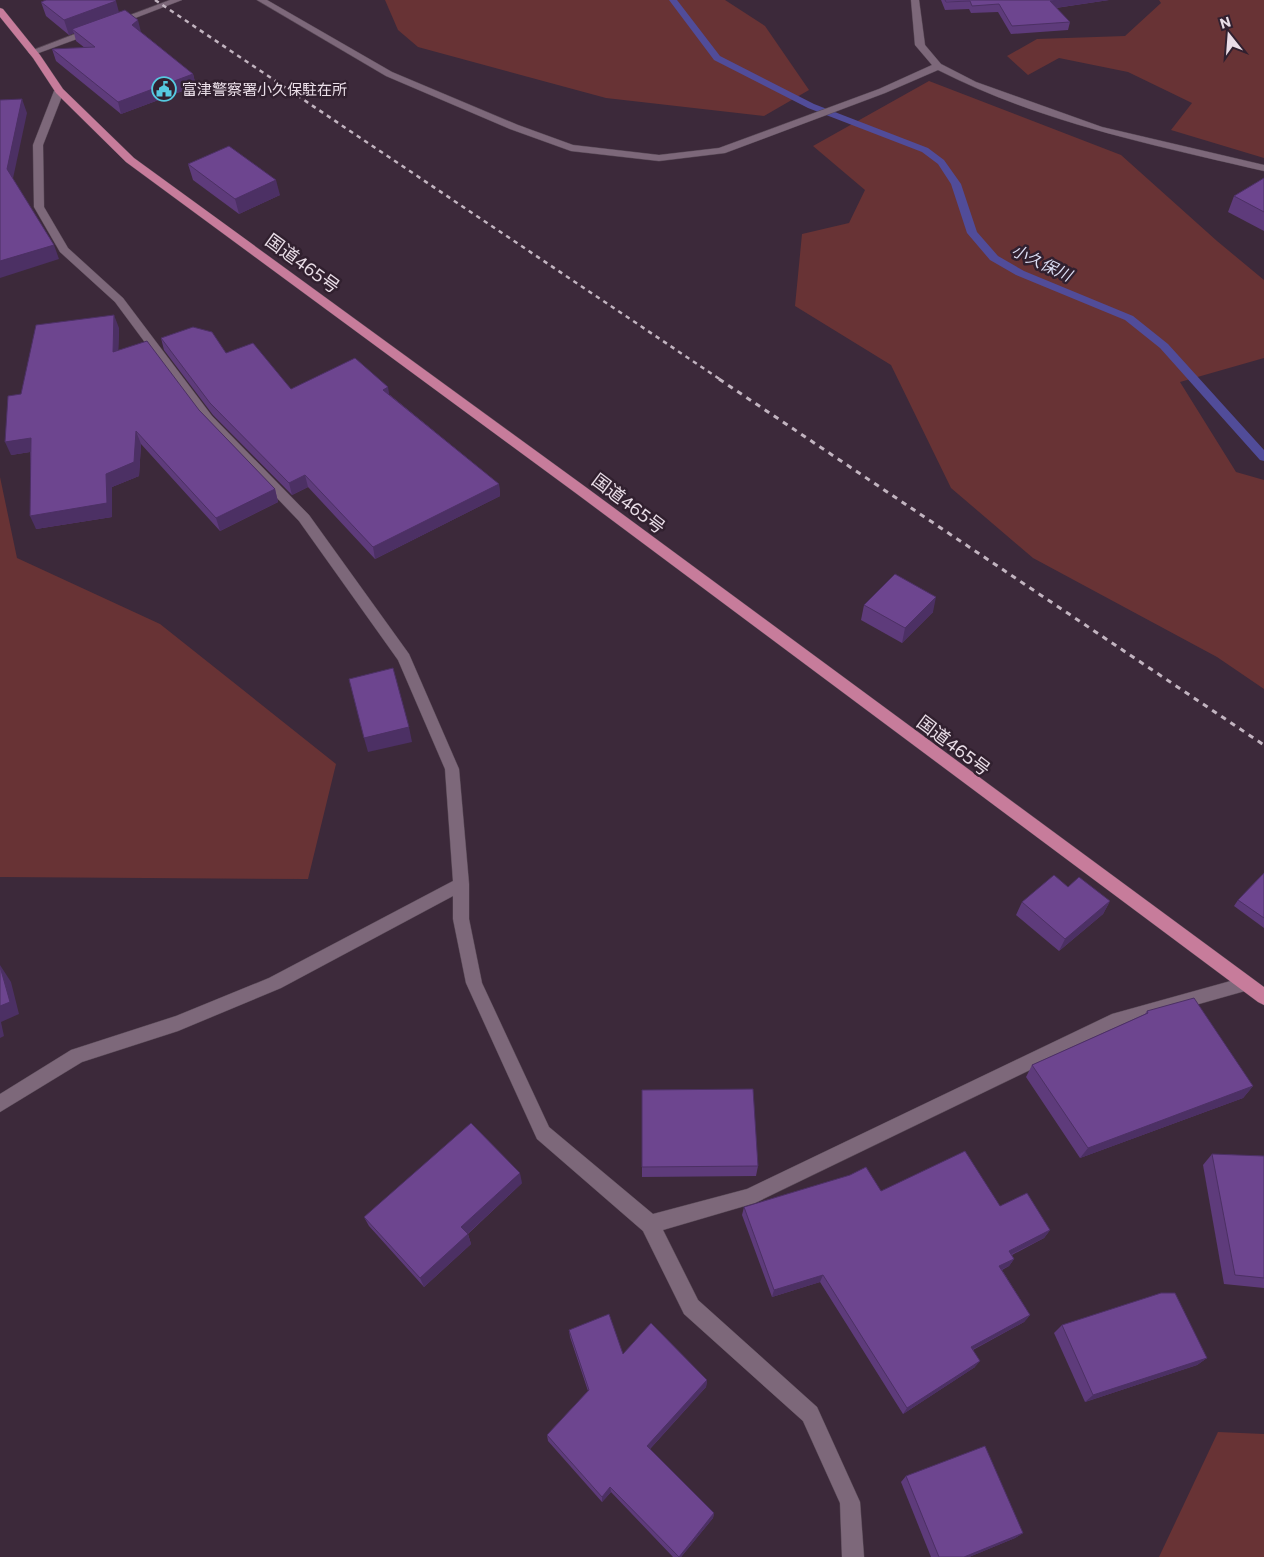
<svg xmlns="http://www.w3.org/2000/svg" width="1264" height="1557" viewBox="0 0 1264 1557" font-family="Commissioner,'Noto Sans JP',sans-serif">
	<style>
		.green { fill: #683335 }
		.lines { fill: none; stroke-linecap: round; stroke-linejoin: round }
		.stream { fill: #514c99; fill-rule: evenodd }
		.minor-casing { stroke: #564754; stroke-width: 1 }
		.highway-casing { stroke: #564754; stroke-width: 1 }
		.minor { fill: #7d687a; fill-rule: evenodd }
		.highway { fill: #c77c9b; fill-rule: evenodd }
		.rail-far1 { stroke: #c2b4c0; stroke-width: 2.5; stroke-dasharray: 4.5 4.5; stroke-linecap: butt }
		.rail { stroke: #c2b4c0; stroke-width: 3; stroke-dasharray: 5.5 5.5; stroke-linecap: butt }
		.wall { fill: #5e3b7b }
		.shaded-wall { fill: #4c3064 }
		.building { fill: #6d458f; stroke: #4c3064 }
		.labels { text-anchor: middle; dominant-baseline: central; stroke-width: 5; stroke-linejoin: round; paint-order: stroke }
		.far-poi-label { font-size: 15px; fill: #e9dde7; stroke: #31202f; text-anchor: start }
		.far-water-label { font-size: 16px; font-style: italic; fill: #dcdef4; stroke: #31202f }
		.street-label { font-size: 18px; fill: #e9dde7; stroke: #31202f }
	</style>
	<rect width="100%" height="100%" fill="#3c293a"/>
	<g class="green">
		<polygon points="385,0 725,0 765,26 809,90 764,116 606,98 418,47 398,30"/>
		<polygon points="1159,0 1264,0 1264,158 1171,130 1192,103 1128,72 1059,58 1028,75 1007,56 1037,39 1125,36 1161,3"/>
		<polygon points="929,81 1121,155 1217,241 1264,280 1264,358 1180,382 1236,472 1264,480 1264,689 1217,657 1033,558 951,488 891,365 795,306 802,234 849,223 865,190 813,146"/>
		<polygon points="0,477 17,558 160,624 336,764 308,879 0,877"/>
		<polygon points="1218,1432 1264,1434 1264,1557 1159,1557"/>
	</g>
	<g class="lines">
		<polygon class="stream" points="669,0 677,0 720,56 814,104 928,148 944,160 961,184 977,232 998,256 1024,271 1133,316 1168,344 1264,450 1264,461 1260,460 1160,348 1125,320 1016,275 990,260 967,233 951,184 938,164 922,152 808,108 714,60"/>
		<g class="minor-casing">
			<g id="minor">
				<polygon points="170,0 182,0 117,25 111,25 109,23"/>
				<path d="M257,0H267L392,72L518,125L573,145L659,155L719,148L879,89L932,65L915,45L911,0H919L925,45L941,64L976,82L1102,127L1264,165V171C1153,145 1040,122 938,70L885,93L725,153L659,161L571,151L510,129L386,76Z"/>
				<polygon points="93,27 96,28 96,32 36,54 30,54 28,52"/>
				<polygon points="59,88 64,91 43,145 44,207 68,248 123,298 212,416 309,515 409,654 459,769 469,884 469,919 482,983 549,1127 653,1214 747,1189 1112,1014 1245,977 1251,979 1253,984 1251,989 1245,991 1121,1026 755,1203 663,1230 698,1300 817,1407 860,1502 864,1557 842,1557 840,1503 803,1421 684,1314 643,1231 537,1139 466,983 453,919 453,896 281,988 178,1031 82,1062 0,1112 0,1094 71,1050 176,1016 269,978 453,881 445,769 398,660 299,521 204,422 115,302 60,252 34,207 33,145 54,91"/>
			</g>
		</g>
		<g class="highway-casing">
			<polygon id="highway" points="0,8 3,9 40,55 63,89 134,158 587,488 1264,987 1264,1005 1258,1002 577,494 126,162 56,93 33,58 0,17"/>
		</g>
		<use href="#minor" class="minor"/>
		<use href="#highway" class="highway"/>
		<polyline class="rail-far1" points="155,0 721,380"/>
		<polyline class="rail" points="719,379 1264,745"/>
	</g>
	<g class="wall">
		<polygon points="941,0 1109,0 1056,8 1070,22 1068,30 1011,34 998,12 971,13 969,9 945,10"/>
		<polygon points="41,2 119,12 141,32 193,74 196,86 121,114 56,61 52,49 85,48 76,41 74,33 69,35 46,16"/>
		<polygon points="188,164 280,195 239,214 193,180"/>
		<polygon points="1264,178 1264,231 1228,212 1234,196"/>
		<polygon points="119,328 118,350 199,410 275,489 278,502 220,531 141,444 139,476 112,487 112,517 36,529 30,452 11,455"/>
		<polygon points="161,338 226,353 291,389 390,395 499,484 500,496 375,559 308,487 292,495 213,415 164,350"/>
		<polygon points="864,605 933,612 902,643 861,620"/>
		<polygon points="1264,873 1264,928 1234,906 1238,900"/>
		<polygon points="1068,887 1110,901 1103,914 1059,951 1016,915 1022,902"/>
		<polygon points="1147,1011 1253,1086 1243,1098 1080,1158 1026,1077 1032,1065 1145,1014"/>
		<polygon points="642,1090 758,1166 756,1176 642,1177"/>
		<polygon points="1212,1154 1264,1156 1264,1288 1224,1284 1203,1165"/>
		<polygon points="522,1183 468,1234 471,1244 424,1287 369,1226 364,1217"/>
		<polygon points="1000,1206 1050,1230 1044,1238 1012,1255 1014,1259 1009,1266 1002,1270 1030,1315 1024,1322 973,1350 975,1367 903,1414 820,1282 772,1297 742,1215 744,1207"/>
		<polygon points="1062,1325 1207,1358 1197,1365 1085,1402 1054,1333"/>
		<polygon points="569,1330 623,1354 707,1380 706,1387 650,1449 714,1513 713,1518 681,1557 673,1557 611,1492 602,1502 548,1441 547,1435 588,1391 570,1337"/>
		<polygon points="906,1476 1023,1533 1015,1538 969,1557 931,1557 901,1482"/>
	</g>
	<g class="shaded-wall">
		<polygon points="1060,0 1109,0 1048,9 1050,1"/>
		<polygon points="116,1 120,16 72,29 74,33 69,35 64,20"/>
		<polygon points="138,20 141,32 132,25"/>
		<polygon points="193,74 196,86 121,114 118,102"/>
		<polygon points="22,99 27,113 12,183 7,169"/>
		<polygon points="276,180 280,195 239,214 235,199"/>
		<polygon points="54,245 59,259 0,278 0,261"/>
		<polygon points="114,315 119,328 118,365 113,352"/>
		<polygon points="388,387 390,399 383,390"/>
		<polygon points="136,431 141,444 139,476 112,487 112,517 36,529 30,516 106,474"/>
		<polygon points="31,438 36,451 11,455 5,442"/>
		<polygon points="305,475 308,487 292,495 289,483"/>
		<polygon points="499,484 500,496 375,559 373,547"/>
		<polygon points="275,489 278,502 220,531 216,518"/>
		<polygon points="936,597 933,612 902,643 905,628"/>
		<polygon points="409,727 412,742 368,752 364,738"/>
		<polygon points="1110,901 1103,914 1059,951 1065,939"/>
		<polygon points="0,965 11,982 19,1014 1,1022 4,1036 0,1038"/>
		<polygon points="1253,1086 1243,1098 1080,1158 1088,1148"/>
		<polygon points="520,1173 522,1183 464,1237 461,1227"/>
		<polygon points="1050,1230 1044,1238 1004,1258 1009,1251"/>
		<polygon points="468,1234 471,1244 424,1287 420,1278"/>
		<polygon points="1014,1259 1009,1266 994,1273 999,1266"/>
		<polygon points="823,1275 820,1282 772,1297 774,1290"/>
		<polygon points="1030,1315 1024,1322 966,1353 971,1347"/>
		<polygon points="1207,1358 1197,1365 1085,1402 1093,1395"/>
		<polygon points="980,1361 975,1367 903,1414 907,1408"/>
		<polygon points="707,1380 706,1387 647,1452 647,1446"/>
		<polygon points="610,1487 611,1492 602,1502 602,1497"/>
		<polygon points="714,1513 713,1518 681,1557 679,1557"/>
		<polygon points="1023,1533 1015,1538 969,1557 964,1557"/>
	</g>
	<g class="building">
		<polygon points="46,0 115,0 116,1 64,20 41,2"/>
		<polygon points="945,0 1060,0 1050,1 1070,22 1012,26 999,4 972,6 970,1 946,2"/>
		<polygon points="125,10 138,20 132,25 193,74 118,102 52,49 95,47 72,29"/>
		<polygon points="22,99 7,169 54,245 0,261 0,100"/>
		<polygon points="229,146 276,180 235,199 188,164"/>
		<polygon points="1264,178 1264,212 1234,196"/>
		<polygon points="114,315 113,352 147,341 199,410 275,489 216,518 136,431 134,462 106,474 107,503 30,516 31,438 5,442 8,396 21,394 36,325"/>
		<polygon points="193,327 212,332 226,353 253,343 291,389 355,358 388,387 383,390 499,484 373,547 305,475 289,483 210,403 161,338"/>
		<polygon points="895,574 936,597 905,628 864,605"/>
		<polygon points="393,668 409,727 364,738 349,679"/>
		<polygon points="1264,873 1264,918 1238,900"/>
		<polygon points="1054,875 1068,887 1079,877 1110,901 1065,939 1022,902"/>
		<polygon points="0,968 1,970 10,1002 0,1006"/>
		<polygon points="1194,998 1253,1086 1088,1148 1032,1065 1148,1013 1147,1011"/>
		<polygon points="753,1089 758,1166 642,1167 642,1090"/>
		<polygon points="471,1123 520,1173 461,1227 468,1234 420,1278 364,1217"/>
		<polygon points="965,1151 1000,1206 1027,1193 1050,1230 1009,1251 1014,1259 999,1266 1030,1315 971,1347 980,1361 907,1408 823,1275 774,1290 744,1207 850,1175 866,1167 881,1191"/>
		<polygon points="1212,1154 1264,1156 1264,1278 1235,1275"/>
		<polygon points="1161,1293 1175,1293 1207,1358 1093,1395 1062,1325"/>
		<polygon points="609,1314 623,1354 651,1323 707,1380 647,1446 714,1513 679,1557 610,1487 602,1497 547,1435 589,1390 569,1330"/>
		<polygon points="985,1446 1023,1533 964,1557 939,1557 906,1476"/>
	</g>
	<defs>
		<g id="civic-ring" transform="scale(1.25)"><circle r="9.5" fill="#31202f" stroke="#56c9e0" stroke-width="1.5"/><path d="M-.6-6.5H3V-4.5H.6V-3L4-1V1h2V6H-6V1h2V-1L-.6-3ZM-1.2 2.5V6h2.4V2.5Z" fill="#56c9e0"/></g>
	</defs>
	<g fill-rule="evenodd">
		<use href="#civic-ring" x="164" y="89"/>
	</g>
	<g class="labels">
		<g class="far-poi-label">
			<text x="182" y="89">富津警察署小久保駐在所</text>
		</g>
		<g class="far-water-label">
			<text transform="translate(1042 262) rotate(25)">小久保川</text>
		</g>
		<g class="street-label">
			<text transform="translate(303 263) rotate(36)">国道465号</text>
			<text transform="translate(629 503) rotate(37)">国道465号</text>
			<text transform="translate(954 745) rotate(37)">国道465号</text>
		</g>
	</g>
	<g transform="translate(1229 35) rotate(343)" stroke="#31202f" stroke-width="4" paint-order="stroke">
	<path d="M0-4L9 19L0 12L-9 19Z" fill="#e9dde7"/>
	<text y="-8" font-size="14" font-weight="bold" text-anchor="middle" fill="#e9dde7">N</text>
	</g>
</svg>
